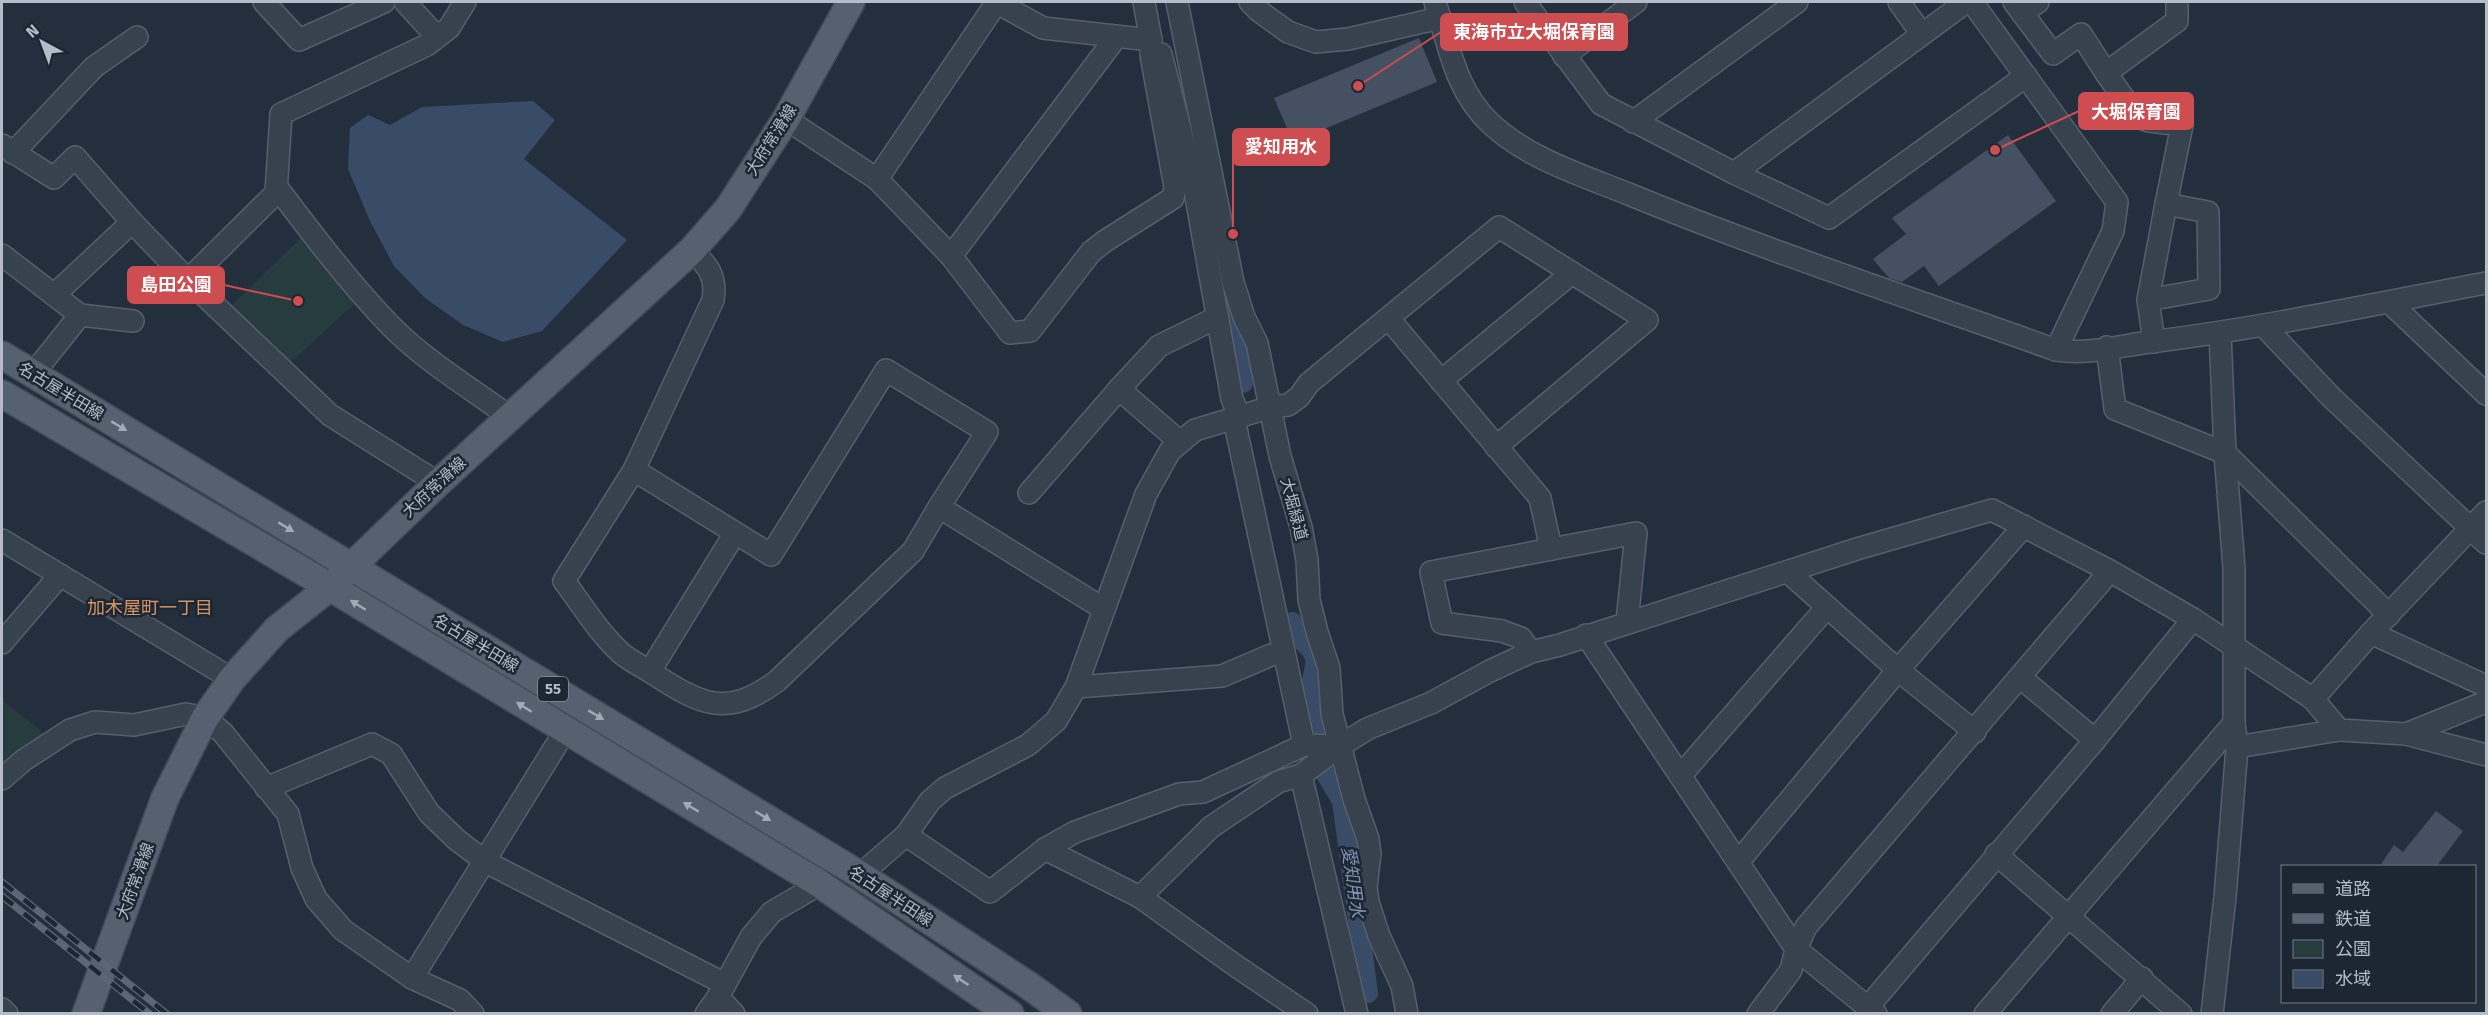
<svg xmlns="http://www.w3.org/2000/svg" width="2488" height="1015" viewBox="0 0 2488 1015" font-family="'Fira Sans','Noto Sans JP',sans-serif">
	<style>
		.green { fill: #263c3f }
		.water { fill: #394c67 }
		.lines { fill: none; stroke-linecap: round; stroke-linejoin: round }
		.canal { stroke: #394c67; stroke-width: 20 }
		.building { fill: #455162 }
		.minor-casing { stroke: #565f6c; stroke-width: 24 }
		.major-casing { stroke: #414a57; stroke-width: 30 }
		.minor { stroke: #38414e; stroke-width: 21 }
		.major { stroke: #56606e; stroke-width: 27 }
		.rail-casing { stroke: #5a6575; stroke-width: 7 }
		.rail { stroke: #1d2633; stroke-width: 4.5; stroke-dasharray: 14; stroke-linecap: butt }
		.oneway { fill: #a1aab7 }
		.labels { text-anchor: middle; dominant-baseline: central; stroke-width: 5; stroke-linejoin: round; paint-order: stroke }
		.shield { fill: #1d2633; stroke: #878f9c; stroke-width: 1.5 }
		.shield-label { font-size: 15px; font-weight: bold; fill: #b4bcc9 }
		.street-label { font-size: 16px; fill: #b4bcc9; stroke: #1d2633 }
		.neighbourhood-label { font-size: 18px; fill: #d59563; stroke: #1d2633 }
		.water-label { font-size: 18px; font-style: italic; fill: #7c92b1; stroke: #1d2633 }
		.leader { fill: none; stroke: #ce4d50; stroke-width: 2 }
		.callout-dot { fill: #ce4d50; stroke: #1d2633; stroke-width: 2 }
		.callout { fill: #ce4d50; stroke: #ce4d50; stroke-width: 2 }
		.callout-label { font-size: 18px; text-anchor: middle; font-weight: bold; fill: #fff }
	</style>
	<rect width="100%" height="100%" fill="#242f3e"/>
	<g class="green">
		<polygon points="309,230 364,295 291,362 231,306"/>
		<polygon points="2,700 45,734 2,766"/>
	</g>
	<polygon class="water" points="533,101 555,120 524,159 627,240 542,331 503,342 463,325 425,298 394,266 370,221 348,169 350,128 368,115 390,125 422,107"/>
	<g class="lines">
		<g class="canal">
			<polyline points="1224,278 1243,383"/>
			<polyline points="1292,622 1296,635 1312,650 1316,661 1309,696 1316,731"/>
			<polyline points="1326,774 1342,801 1368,993"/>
		</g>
	</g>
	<g class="building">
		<polygon points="1419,38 1437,82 1293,142 1274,98"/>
		<polygon points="2008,135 2056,201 1939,286 1924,266 1902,282 1889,278 1873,259 1906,234 1892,218"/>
		<polygon points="2436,811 2463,831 2436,867 2379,867 2394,845 2403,852"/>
	</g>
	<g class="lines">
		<g class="minor-casing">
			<g id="minor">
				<polyline points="264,2 299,40 384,2"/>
				<polyline points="405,2 437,37"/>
				<polyline points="996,2 1043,28 1151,40"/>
				<polyline points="1144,2 1151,40 1151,55 1161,54 1193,180 1232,399 1240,417"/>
				<polyline points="1177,2 1233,282 1244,317 1257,343 1280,456 1301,527 1307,560 1309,600 1317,632 1329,668 1332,714 1354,799 1368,839 1370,854 1366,887 1368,902 1379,936 1402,986 1407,1014"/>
				<polyline points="1250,2 1259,11 1288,32 1316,42 1348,39 1440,18"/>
				<path d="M1435,2C1449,45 1455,90 1490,123C1528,159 1584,176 1631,195C1770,252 1914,299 2056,350C2087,355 2119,346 2150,342C2263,328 2375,304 2486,283"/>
				<polyline points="1525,2 1601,104 1734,173 1829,218 2026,76"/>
				<polyline points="1899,2 1921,33"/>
				<polyline points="1972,2 2117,202 2113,231 2056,350"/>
				<polyline points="2014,2 2053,54 2081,34 2106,73 2177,21 2177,2"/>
				<polyline points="2022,13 2038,2"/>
				<polyline points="1564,56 1636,2"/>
				<polyline points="2106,73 2137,117 2149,121 2182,125 2166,204"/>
				<polyline points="786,119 877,179 951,256 1010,333 1030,331 1091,252 1105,241 1173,198 1175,187 1151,55"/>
				<polyline points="1633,122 1797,2"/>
				<path d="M2,145L54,178L75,157L132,222L188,280L279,190C313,235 348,281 387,322C422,359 469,387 510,417"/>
				<polyline points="13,153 94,67 137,37"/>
				<polyline points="1734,173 1966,2"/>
				<polyline points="877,179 997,2"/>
				<polyline points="276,193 281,114 427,45 449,28 465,2"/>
				<path d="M692,250C708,266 717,276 713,300L634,470L771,555L886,370L987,432L939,507L1104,609"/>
				<polyline points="2,255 80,315 133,321"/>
				<polyline points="951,256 1111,44 1112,36"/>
				<polyline points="188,280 330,415 438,483"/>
				<polyline points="54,295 132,222"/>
				<polyline points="2148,300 2209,289 2208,212 2166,204 2148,300 2154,342"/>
				<polyline points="2389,302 2486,394"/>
				<polyline points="1389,319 1540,498 1551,549"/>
				<polyline points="2264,326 2331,397 2486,543"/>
				<polyline points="2107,347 2115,409 2225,453 2389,615"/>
				<polyline points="33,374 80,315"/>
				<polyline points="1441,381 1572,273"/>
				<polyline points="1119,389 1159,346 1216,318"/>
				<polyline points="1234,419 1304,745"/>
				<path d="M634,470L564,581C582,605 599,633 621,653C630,661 642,666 652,673C700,704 726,719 777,681L913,551L939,507"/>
				<polyline points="1029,493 1119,389 1180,442"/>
				<polyline points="2,540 232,679"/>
				<polyline points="1788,572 1898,670 1975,732"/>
				<polyline points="2371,633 2486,686"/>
				<polyline points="1586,635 1796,949 1876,1014"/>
				<polyline points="2,643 60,575"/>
				<polyline points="1531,652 1521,638 1502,631 1442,623 1431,572 1636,533 1627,622"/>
				<polyline points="650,671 735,533"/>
				<polyline points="2021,678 2095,740"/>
				<polyline points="1076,687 1222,676 1271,655"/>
				<polyline points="2313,699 2371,633 2486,512"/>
				<polyline points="2406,734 2486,702"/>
				<polyline points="1340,746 1367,729 1431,703 1490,671 1531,652 1560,645 1860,548 1992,510 2110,571 2193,619 2313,699 2339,730 2406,734 2486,755"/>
				<polyline points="2237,747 2339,730"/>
				<polyline points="1301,775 1357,1014"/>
				<polyline points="1681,775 1827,607"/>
				<polyline points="2,779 24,760 70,730 95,722 134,725 186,714 205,718 223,733 288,814 302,868 316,899 343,930 412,978 460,1000 473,1014"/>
				<polyline points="266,788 372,744 391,754 429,813 457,840 486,862 725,984"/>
				<polyline points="906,835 990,892 1045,849 1075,832 1179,794 1203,792 1304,745 1340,746 1301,775 1278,782 1211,827 1140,897"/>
				<polyline points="1045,849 1140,897 1236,966 1307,1014"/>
				<polyline points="1996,854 2181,1014"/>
				<polyline points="1739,861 1898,670 2024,526"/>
				<polyline points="412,978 565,731"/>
				<polyline points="718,997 734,1014"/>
				<polyline points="1868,1007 2095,740 2193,619"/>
				<polyline points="2,1009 7,1014"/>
				<polyline points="706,1014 718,997 751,937 772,912 820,884 860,875 906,835 930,801 945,788 1028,745 1056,721 1076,687 1146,494 1170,451 1195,430 1271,407 1288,405 1299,397 1309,383 1499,227 1647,320 1496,447"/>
				<polyline points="1758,1014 1791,970 1796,949 1806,927 2110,571"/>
				<polyline points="1985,1014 2234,723"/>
				<polyline points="2112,1014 2142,978"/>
				<polyline points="2212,1014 2225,897 2237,747 2234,723 2234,568 2225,453 2220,333"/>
			</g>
		</g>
		<g class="major-casing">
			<g id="major">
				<polyline points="2,355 860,875 1028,985 1068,1014"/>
				<polyline points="2,394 330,587 820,884 1010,1014"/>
				<polyline points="86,1014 165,798 205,718 232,679 277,629 330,587 438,483 692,250 728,209 786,119 851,2"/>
			</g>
		</g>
		<use href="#minor" class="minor"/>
		<use href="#major" class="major"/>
		<g class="rail-casing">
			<g id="rail">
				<polyline points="2,882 167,1014"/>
				<polyline points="2,896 150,1014"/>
			</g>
		</g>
		<use href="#rail" class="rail"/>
	</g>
	<defs><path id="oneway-solid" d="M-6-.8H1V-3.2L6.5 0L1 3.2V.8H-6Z" transform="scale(1.5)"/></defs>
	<g class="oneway">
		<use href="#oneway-solid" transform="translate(119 426) rotate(31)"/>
		<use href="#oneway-solid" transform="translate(286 527) rotate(31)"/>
		<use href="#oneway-solid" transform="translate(358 605) rotate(-148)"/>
		<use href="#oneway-solid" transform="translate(524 707) rotate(-148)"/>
		<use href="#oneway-solid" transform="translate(596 715) rotate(31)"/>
		<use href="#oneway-solid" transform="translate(691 807) rotate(-149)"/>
		<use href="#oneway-solid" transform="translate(763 816) rotate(31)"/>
		<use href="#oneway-solid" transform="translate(961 980) rotate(-146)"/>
	</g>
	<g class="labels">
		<rect class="shield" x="538" y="677" width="30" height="24" rx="4.5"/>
		<g class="shield-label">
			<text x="553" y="689">55</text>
		</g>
		<g class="street-label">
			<text transform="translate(771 140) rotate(-58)">大府常滑線</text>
			<text transform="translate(61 391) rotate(31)">名古屋半田線</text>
			<text transform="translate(434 487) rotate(-43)">大府常滑線</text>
			<text transform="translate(1294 509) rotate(75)">大堀緑道</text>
			<text transform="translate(476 643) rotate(31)">名古屋半田線</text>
			<text transform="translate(135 881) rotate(-70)">大府常滑線</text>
			<text transform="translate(891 896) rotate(33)">名古屋半田線</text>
		</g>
		<g class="neighbourhood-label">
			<text x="150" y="608">加木屋町一丁目</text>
		</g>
		<g class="water-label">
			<text transform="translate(1353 882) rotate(82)">愛知用水</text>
		</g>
	</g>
	<path class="leader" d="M1358 86L1441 32M1995 150L2079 111M1233 234L1233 147M298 301L224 285"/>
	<g class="callout-dot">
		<circle cx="1358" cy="86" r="6"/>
		<circle cx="1995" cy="150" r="6"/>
		<circle cx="1233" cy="234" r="6"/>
		<circle cx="298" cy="301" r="6"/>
	</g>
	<g class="callout">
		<rect x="1441" y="14" width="186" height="36" rx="6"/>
		<rect x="2079" y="93" width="114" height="36" rx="6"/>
		<rect x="1233" y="129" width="96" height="36" rx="6"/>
		<rect x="128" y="267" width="96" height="36" rx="6"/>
	</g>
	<g class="callout-label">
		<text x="1534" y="38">東海市立大堀保育園</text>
		<text x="2136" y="118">大堀保育園</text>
		<text x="1281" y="153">愛知用水</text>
		<text x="176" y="291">島田公園</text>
	</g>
	<rect width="2488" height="1015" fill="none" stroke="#b4bcc9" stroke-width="6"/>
	<rect x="2281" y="865" width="195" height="138" fill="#1d2633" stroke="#59626f" stroke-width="1.5"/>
	<rect x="2293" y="884" width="30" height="9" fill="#56606e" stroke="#59626f" stroke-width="1.5"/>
	<text x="2335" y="895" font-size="18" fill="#b4bcc9">道路</text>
	<rect x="2293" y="914" width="30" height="9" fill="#5a6575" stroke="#59626f" stroke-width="1.5"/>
	<text x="2335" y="925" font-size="18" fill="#b4bcc9">鉄道</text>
	<rect x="2293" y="940" width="30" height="18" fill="#263c3f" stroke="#59626f" stroke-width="1.5"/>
	<text x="2335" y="955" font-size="18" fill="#b4bcc9">公園</text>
	<rect x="2293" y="970" width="30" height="18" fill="#394c67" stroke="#59626f" stroke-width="1.5"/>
	<text x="2335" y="985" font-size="18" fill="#b4bcc9">水域</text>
	<g transform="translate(42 42) rotate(319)" stroke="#1d2633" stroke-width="4.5" paint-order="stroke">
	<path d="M0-4.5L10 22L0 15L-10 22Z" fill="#b4bcc9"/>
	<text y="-9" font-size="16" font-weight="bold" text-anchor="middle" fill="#b4bcc9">N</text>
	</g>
</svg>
